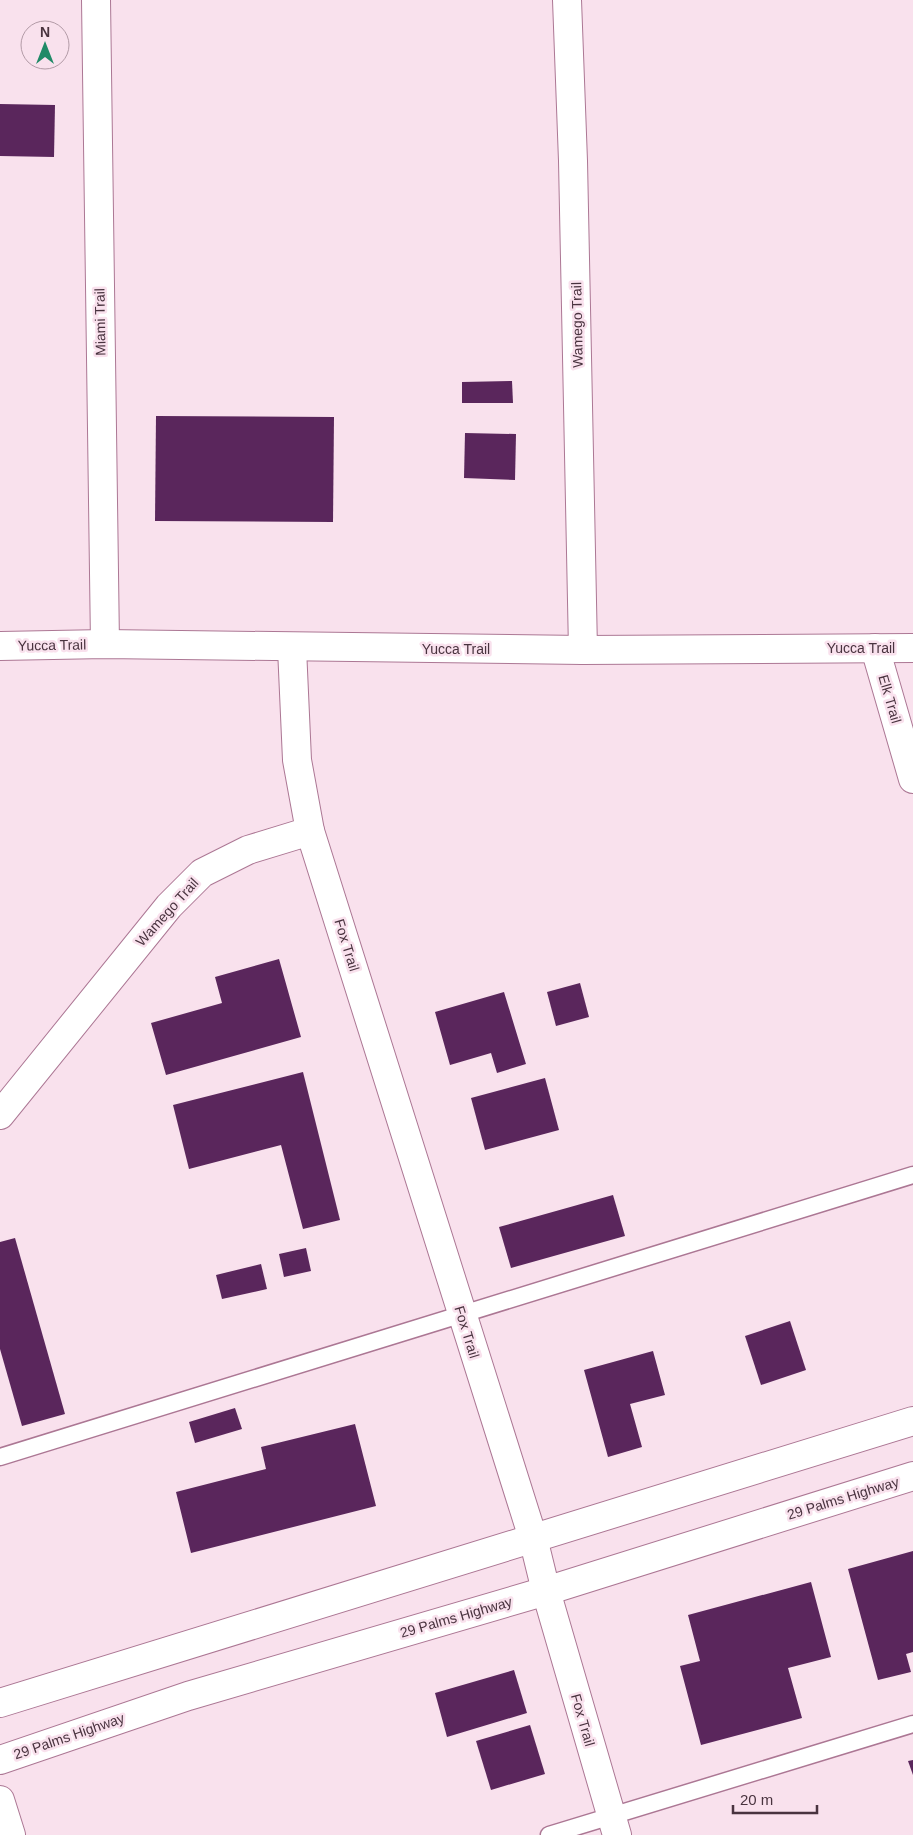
<svg xmlns="http://www.w3.org/2000/svg" width="913" height="1835" viewBox="0 0 913 1835" font-family="Helvetica,sans-serif">
	<style>
		.building { fill: #5a265c }
		.lines { fill: none; stroke-linecap: round; stroke-linejoin: round }
		.service-casing { stroke: #ac7794; stroke-width: 19 }
		.minor-casing { stroke: #ac7794; stroke-width: 30 }
		.primary-casing { stroke: #ac7794; stroke-width: 30 }
		.service { stroke: #fff; stroke-width: 16 }
		.minor { stroke: #fff; stroke-width: 28 }
		.primary { stroke: #fff; stroke-width: 28 }
		.labels { text-anchor: middle; dominant-baseline: central; stroke-width: 5; stroke-linejoin: round; paint-order: stroke }
		.street-label { font-size: 14px; fill: #49333f; stroke: #f9e1ed }
	</style>
	<rect width="100%" height="100%" fill="#f9e1ed"/>
	<g class="building">
		<polygon points="0,104 55,105 54,157 0,156"/>
		<polygon points="512,381 513,403 462,403 462,382"/>
		<polygon points="156,416 334,417 333,522 155,521"/>
		<polygon points="465,433 516,434 515,480 464,478"/>
		<polygon points="279,959 301,1037 166,1075 151,1023 222,1003 215,977"/>
		<polygon points="580,983 589,1017 556,1026 547,992"/>
		<polygon points="504,992 526,1064 497,1073 491,1053 450,1065 435,1012"/>
		<polygon points="303,1072 340,1220 303,1229 281,1145 189,1169 173,1105"/>
		<polygon points="545,1078 559,1130 485,1150 471,1098"/>
		<polygon points="613,1195 625,1236 511,1268 499,1227"/>
		<polygon points="15,1238 65,1414 22,1426 0,1349 0,1242"/>
		<polygon points="306,1248 311,1271 284,1277 279,1254"/>
		<polygon points="261,1264 267,1289 222,1299 216,1275"/>
		<polygon points="790,1321 806,1370 761,1385 745,1336"/>
		<polygon points="653,1351 665,1395 630,1404 642,1447 608,1457 584,1370"/>
		<polygon points="235,1408 242,1429 195,1443 189,1422"/>
		<polygon points="355,1424 376,1506 191,1553 176,1492 266,1469 261,1447"/>
		<polygon points="913,1551 913,1652 906,1654 911,1672 878,1680 848,1569"/>
		<polygon points="811,1582 831,1657 788,1668 802,1718 701,1745 680,1666 700,1661 688,1615"/>
		<polygon points="514,1670 527,1713 447,1737 435,1693"/>
		<polygon points="530,1725 545,1774 491,1790 476,1741"/>
		<polygon points="913,1760 913,1775 908,1761"/>
	</g>
	<g class="lines">
		<g class="service-casing">
			<g id="service">
				<polyline points="0,1457 913,1175"/>
				<polyline points="549,1835 913,1724"/>
			</g>
		</g>
		<g class="minor-casing">
			<g id="minor">
				<polyline points="96,0 105,644"/>
				<polyline points="567,0 573,161 583,650"/>
				<polyline points="0,646 105,644 583,650 913,648"/>
				<polyline points="875,648 913,779"/>
				<polyline points="310,831 533,1538 546,1591 617,1835"/>
				<polyline points="0,1115 169,906 202,873 248,850 310,831 297,760 292,648"/>
				<polyline points="0,1800 11,1835"/>
			</g>
		</g>
		<g class="primary-casing">
			<g id="primary">
				<polyline points="0,1703 913,1421"/>
				<polyline points="0,1760 188,1696 546,1591 913,1476"/>
			</g>
		</g>
		<use href="#service" class="service"/>
		<use href="#minor" class="minor"/>
		<use href="#primary" class="primary"/>
	</g>
	<g class="labels">
		<g class="street-label">
			<text transform="translate(100 322) rotate(-91)">Miami Trail</text>
			<text transform="translate(577 325) rotate(-91)">Wamego Trail</text>
			<text transform="translate(52 645) rotate(-1)">Yucca Trail</text>
			<text x="861" y="648">Yucca Trail</text>
			<text x="456" y="649">Yucca Trail</text>
			<text transform="translate(890 699) rotate(74)">Elk Trail</text>
			<text transform="translate(167 912) rotate(-48)">Wamego Trail</text>
			<text transform="translate(347 945) rotate(73)">Fox Trail</text>
			<text transform="translate(467 1332) rotate(73)">Fox Trail</text>
			<text transform="translate(843 1498) rotate(-17)">29 Palms Highway</text>
			<text transform="translate(456 1617) rotate(-16)">29 Palms Highway</text>
			<text transform="translate(583 1720) rotate(74)">Fox Trail</text>
			<text transform="translate(69 1736) rotate(-19)">29 Palms Highway</text>
		</g>
	</g>
	<g transform="translate(45 45)"><circle r="24" fill="#f9e1ed" stroke="#b39ba7"/>
	<path d="M0-4L9 19L0 12L-9 19Z" fill="#208a67"/>
	<text y="-8" font-size="14" font-weight="bold" text-anchor="middle" fill="#49333f">N</text>
	</g>
	<path d="M733 1805v8h84v-8" fill="none" stroke="#49333f" stroke-width="2.5"/>
	<text x="740" y="1805" font-size="15" fill="#49333f" stroke="#f9e1ed" stroke-width="4" paint-order="stroke">20 m</text>
</svg>
